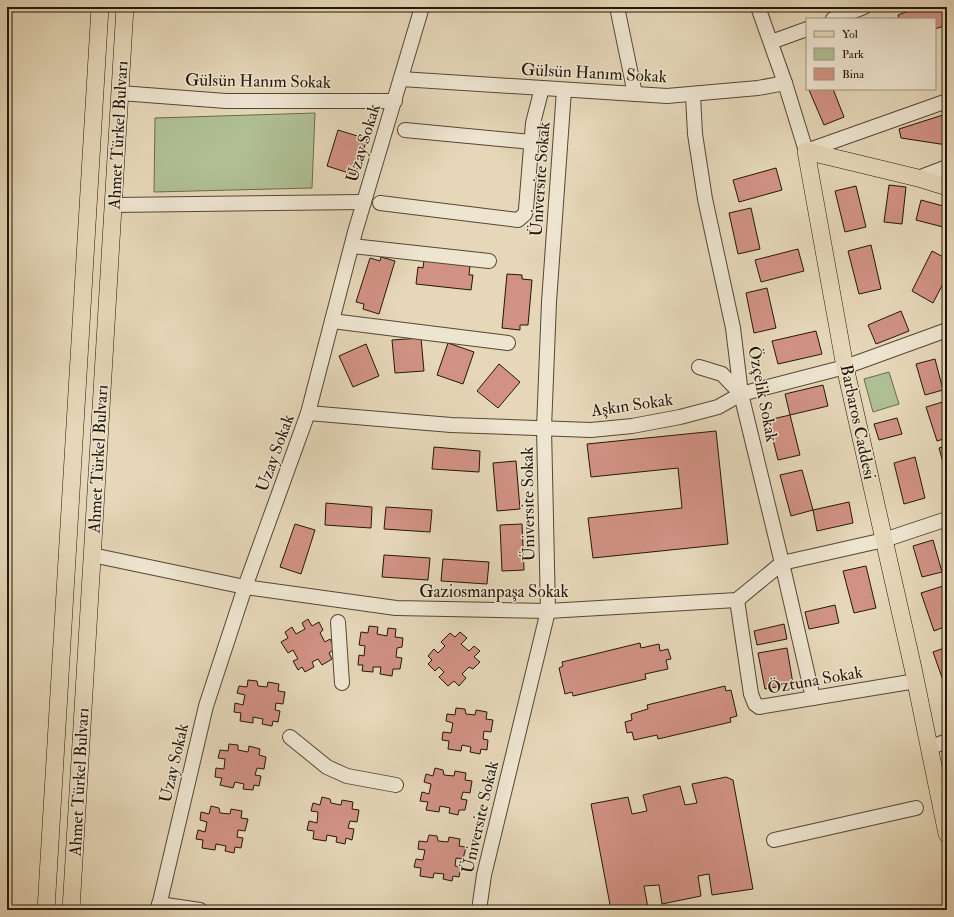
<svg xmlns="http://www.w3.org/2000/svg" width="954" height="917" viewBox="0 0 954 917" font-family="'IM FELL Double Pica',serif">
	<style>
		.green { fill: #afbf93; stroke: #696b4e }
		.building { fill: #d19284; stroke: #231708 }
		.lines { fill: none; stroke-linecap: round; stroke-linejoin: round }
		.minor-casing { stroke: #544734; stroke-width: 16 }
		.major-casing { stroke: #231708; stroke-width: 18 }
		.minor { stroke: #eee5d1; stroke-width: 14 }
		.major { stroke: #e5d7b8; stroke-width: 17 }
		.labels { text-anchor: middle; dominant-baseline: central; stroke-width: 3; stroke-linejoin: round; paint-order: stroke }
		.street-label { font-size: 17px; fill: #231708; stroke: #eee5d1 }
	</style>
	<rect width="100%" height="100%" fill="#e5d7b8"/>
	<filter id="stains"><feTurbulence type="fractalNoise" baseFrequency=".005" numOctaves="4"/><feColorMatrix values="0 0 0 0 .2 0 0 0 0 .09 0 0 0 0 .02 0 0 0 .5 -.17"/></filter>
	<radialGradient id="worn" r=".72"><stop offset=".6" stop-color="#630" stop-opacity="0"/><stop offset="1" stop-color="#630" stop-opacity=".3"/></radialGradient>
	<g class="green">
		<polygon points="315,113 312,188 154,192 155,118"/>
		<polygon points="889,372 899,404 873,412 864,379"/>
	</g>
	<g class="building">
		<polygon points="919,7 942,7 947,20 947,25 935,29 935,19 899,19 898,15"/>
		<polygon points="811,89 833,89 844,117 824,125 809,90"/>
		<polygon points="946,114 947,145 901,138 899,129"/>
		<polygon points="338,130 367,139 355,175 327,166"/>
		<polygon points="776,168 782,190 739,202 733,180"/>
		<polygon points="889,185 906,187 902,224 884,222"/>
		<polygon points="856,186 866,227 845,232 835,191"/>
		<polygon points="921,200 947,207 947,228 916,220"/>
		<polygon points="751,208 760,249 738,254 729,213"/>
		<polygon points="871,245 881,289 859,294 848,251"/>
		<polygon points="798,249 804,271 761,282 755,260"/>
		<polygon points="932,251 947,259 947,276 933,303 912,291"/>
		<polygon points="381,257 395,261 379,314 363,309 364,304 356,302 370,258 380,261"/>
		<polygon points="424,260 470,265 469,275 473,275 471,290 416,284 418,267 423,268"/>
		<polygon points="507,274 522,275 522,279 532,280 528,325 520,325 520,330 502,328"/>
		<polygon points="767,288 776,328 754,333 746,293"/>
		<polygon points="901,311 909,331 876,344 868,325"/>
		<polygon points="816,331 822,354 778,364 772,341"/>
		<polygon points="421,338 424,371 395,373 392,340"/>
		<polygon points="448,343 474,352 463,384 437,375"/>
		<polygon points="366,344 379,376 353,387 339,356"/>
		<polygon points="935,359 943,390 925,395 916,364"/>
		<polygon points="499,364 520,382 498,408 477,391"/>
		<polygon points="823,385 828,406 790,415 785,394"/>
		<polygon points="946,401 947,406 947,438 937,441 926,407"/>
		<polygon points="790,415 800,455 778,460 768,420"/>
		<polygon points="897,418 902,434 879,440 874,424"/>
		<polygon points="716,431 728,544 593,558 588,518 682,508 678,468 591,477 587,444"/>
		<polygon points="947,445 947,477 939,448"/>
		<polygon points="434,447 480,451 479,472 432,469"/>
		<polygon points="915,457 925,498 904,504 894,463"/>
		<polygon points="516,461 520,509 497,511 493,463"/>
		<polygon points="802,470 813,510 791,516 780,475"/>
		<polygon points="849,502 853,523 817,531 813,510"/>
		<polygon points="326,503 372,507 371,528 325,525"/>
		<polygon points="386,507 432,510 430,532 384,529"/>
		<polygon points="295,524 315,530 301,574 280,567"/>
		<polygon points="522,524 524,570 502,571 500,525"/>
		<polygon points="933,540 942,572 922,577 913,546"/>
		<polygon points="384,555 430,558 428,580 382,577"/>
		<polygon points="443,559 489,562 487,584 441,581"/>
		<polygon points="866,566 876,608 854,613 843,571"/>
		<polygon points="943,586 947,597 947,626 934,631 921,593"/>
		<polygon points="835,605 839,623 809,629 805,612"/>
		<polygon points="308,619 312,626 319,622 323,630 320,633 325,642 330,639 335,649 329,653 332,659 322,665 318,659 312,662 314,667 305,672 302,667 298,670 293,661 298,659 293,650 288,653 281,642 288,638 285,632 292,627 296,634 305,629 302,623"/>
		<polygon points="784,624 787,639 757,645 754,631"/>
		<polygon points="369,626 378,627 377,634 387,636 388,628 396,629 395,637 403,638 402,647 397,648 396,657 402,658 400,669 393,669 392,676 380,674 381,667 373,667 373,672 362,671 363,665 358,665 359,655 364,656 365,646 359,645 361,632 368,633"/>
		<polygon points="460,632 467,638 461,644 469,651 474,646 480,651 474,657 480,662 473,669 469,667 462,674 466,678 459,686 454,681 448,686 439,677 444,672 439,667 435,671 428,664 432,660 428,656 434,649 438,653 445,646 441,642 450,633 455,637"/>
		<polygon points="640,643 641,648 659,644 660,651 668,649 671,659 666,660 668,669 645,674 646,679 573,696 572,692 565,694 559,668 563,666 562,662"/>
		<polygon points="947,647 947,689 946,689 933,652"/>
		<polygon points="787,648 793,684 765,689 758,653"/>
		<polygon points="248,680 257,681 258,686 267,687 268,682 279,684 278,691 285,692 283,704 276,703 275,710 280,711 278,722 273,721 272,726 262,724 263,719 253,717 253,723 240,721 241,713 234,712 235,703 243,705 245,695 237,693 239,686 247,687"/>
		<polygon points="725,686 726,691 731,690 737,716 730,718 731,722 658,739 657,735 634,740 632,732 627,733 625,722 632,720 631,714 648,709 647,705"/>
		<polygon points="456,708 465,709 466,714 475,715 476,710 487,712 486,719 493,720 491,732 484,731 483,739 488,740 487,750 481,749 480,754 470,752 471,747 462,745 461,751 448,749 449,741 442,740 443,732 451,733 453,723 446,721 447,714 455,715"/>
		<polygon points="229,744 238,745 238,750 248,752 249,746 260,749 259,755 266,757 264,769 257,768 255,775 261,776 259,786 254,785 253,790 243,789 244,784 235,782 233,788 220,785 222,778 215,777 216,768 224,769 225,759 218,758 220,750 228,751"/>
		<polygon points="435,768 443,770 444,775 454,776 455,771 466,773 465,780 472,781 470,793 463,792 461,799 467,800 465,810 459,810 458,815 449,813 450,808 440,806 439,812 426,810 428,802 420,801 422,792 429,794 431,784 424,782 426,774 433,776"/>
		<polygon points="726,777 733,780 753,889 712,895 709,874 698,876 701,896 662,904 659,885 644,886 648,908 639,910 611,910 591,804 628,797 632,814 647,811 643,795 680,786 685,805 697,803 692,784"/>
		<polygon points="322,797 330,799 331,803 341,805 342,800 353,802 352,809 359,810 357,822 350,821 348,828 354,829 352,840 346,838 345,844 336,842 337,837 327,835 326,841 313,839 314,831 307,830 309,821 317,823 318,812 311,811 313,803 320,805"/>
		<polygon points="211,806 219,808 220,813 230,814 231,809 242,811 241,818 248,819 245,831 238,830 237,837 243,838 241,848 235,847 234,853 225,851 226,846 216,844 215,850 202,848 203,840 196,839 198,830 205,832 207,822 200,820 201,812 209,814"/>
		<polygon points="429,835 437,836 438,841 448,842 449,837 460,839 459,846 466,847 463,859 456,858 455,866 461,867 459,877 453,876 452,881 443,879 444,874 434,873 433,878 420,876 421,868 414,867 416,859 423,860 425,850 418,849 419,841 427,842"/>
	</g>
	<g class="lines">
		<g class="minor-casing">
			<g id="minor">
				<polyline points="617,7 635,94"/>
				<polyline points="758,7 785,83 806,151 947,101"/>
				<polyline points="833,19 864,7"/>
				<polyline points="771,42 807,29"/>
				<polyline points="401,79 667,96 758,88 785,83"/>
				<polyline points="120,93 226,101 395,101"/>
				<polyline points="693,95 695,134 705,199 733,328 741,394 782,563 813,698"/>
				<polyline points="405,130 531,142"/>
				<polyline points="918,178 947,167"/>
				<polyline points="380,203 518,220 525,214 526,209 533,123 542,88"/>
				<polyline points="113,205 364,202"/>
				<polyline points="352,246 489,261"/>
				<polyline points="332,321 508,343"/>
				<polyline points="699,367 722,374 741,394"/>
				<polyline points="308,413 451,425 591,430 632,426 680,417 718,407 741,394 845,367 947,330"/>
				<polyline points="92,555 245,587 396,608 548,611 737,600 782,563 884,540 947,519"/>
				<polyline points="737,600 751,694 755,704 759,707 916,681"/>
				<polyline points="338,622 342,683"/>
				<polyline points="290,737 327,767 347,776 396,785"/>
				<polyline points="929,748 947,741"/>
				<polyline points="774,840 916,808"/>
				<polyline points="159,904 200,910"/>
				<polyline points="158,910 206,706 245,587 308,413 355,232 422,7"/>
				<polyline points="479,910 484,875 548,611 544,428 549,302 564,90"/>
			</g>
		</g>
		<g class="major-casing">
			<g id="major">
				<polyline points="947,187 918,178 806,151 845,367 913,668 947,834"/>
				<polyline points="46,910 100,7"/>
				<polyline points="71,910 125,7"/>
			</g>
		</g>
		<use href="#minor" class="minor"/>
		<use href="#major" class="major"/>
	</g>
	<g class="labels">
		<g class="street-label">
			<text transform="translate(594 73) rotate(3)">Gülsün Hanım Sokak</text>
			<text transform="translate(258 81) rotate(1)">Gülsün Hanım Sokak</text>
			<text transform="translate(118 135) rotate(-87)">Ahmet Türkel Bulvarı</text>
			<text transform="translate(363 143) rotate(-73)">Uzay Sokak</text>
			<text transform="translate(540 179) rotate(-86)">Üniversite Sokak</text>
			<text transform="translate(763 394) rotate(79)">Özçelik Sokak</text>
			<text transform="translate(632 405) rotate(-8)">Aşkın Sokak</text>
			<text transform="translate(858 422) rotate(78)">Barbaros Caddesi</text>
			<text transform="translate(275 453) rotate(-70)">Uzay Sokak</text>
			<text transform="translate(98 459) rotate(-87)">Ahmet Türkel Bulvarı</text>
			<text transform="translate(528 504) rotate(-91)">Üniversite Sokak</text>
			<text x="494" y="591">Gaziosmanpaşa Sokak</text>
			<text transform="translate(815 680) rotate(-10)">Öztuna Sokak</text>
			<text transform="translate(174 763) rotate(-77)">Uzay Sokak</text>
			<text transform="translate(79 782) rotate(-87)">Ahmet Türkel Bulvarı</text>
			<text transform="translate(480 817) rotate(-77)">Üniversite Sokak</text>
		</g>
	</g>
	<rect width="954" height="917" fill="none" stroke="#e5d7b8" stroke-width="24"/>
	<rect x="8" y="8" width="938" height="901" fill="none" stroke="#231708" stroke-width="2"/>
	<rect x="12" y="12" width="930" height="893" fill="none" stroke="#231708"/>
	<rect x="806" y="18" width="130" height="72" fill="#eee5d1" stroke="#9d9381"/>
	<rect x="814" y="31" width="20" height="6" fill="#e5d7b8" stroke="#9d9381"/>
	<text x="842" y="38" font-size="12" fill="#231708">Yol</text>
	<rect x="814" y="48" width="20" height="12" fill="#afbf93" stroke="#9d9381"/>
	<text x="842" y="58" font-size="12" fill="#231708">Park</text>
	<rect x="814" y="68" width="20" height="12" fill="#d19284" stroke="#9d9381"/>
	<text x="842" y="78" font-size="12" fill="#231708">Bina</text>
	<rect width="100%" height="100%" filter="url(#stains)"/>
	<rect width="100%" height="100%" fill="url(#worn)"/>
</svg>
